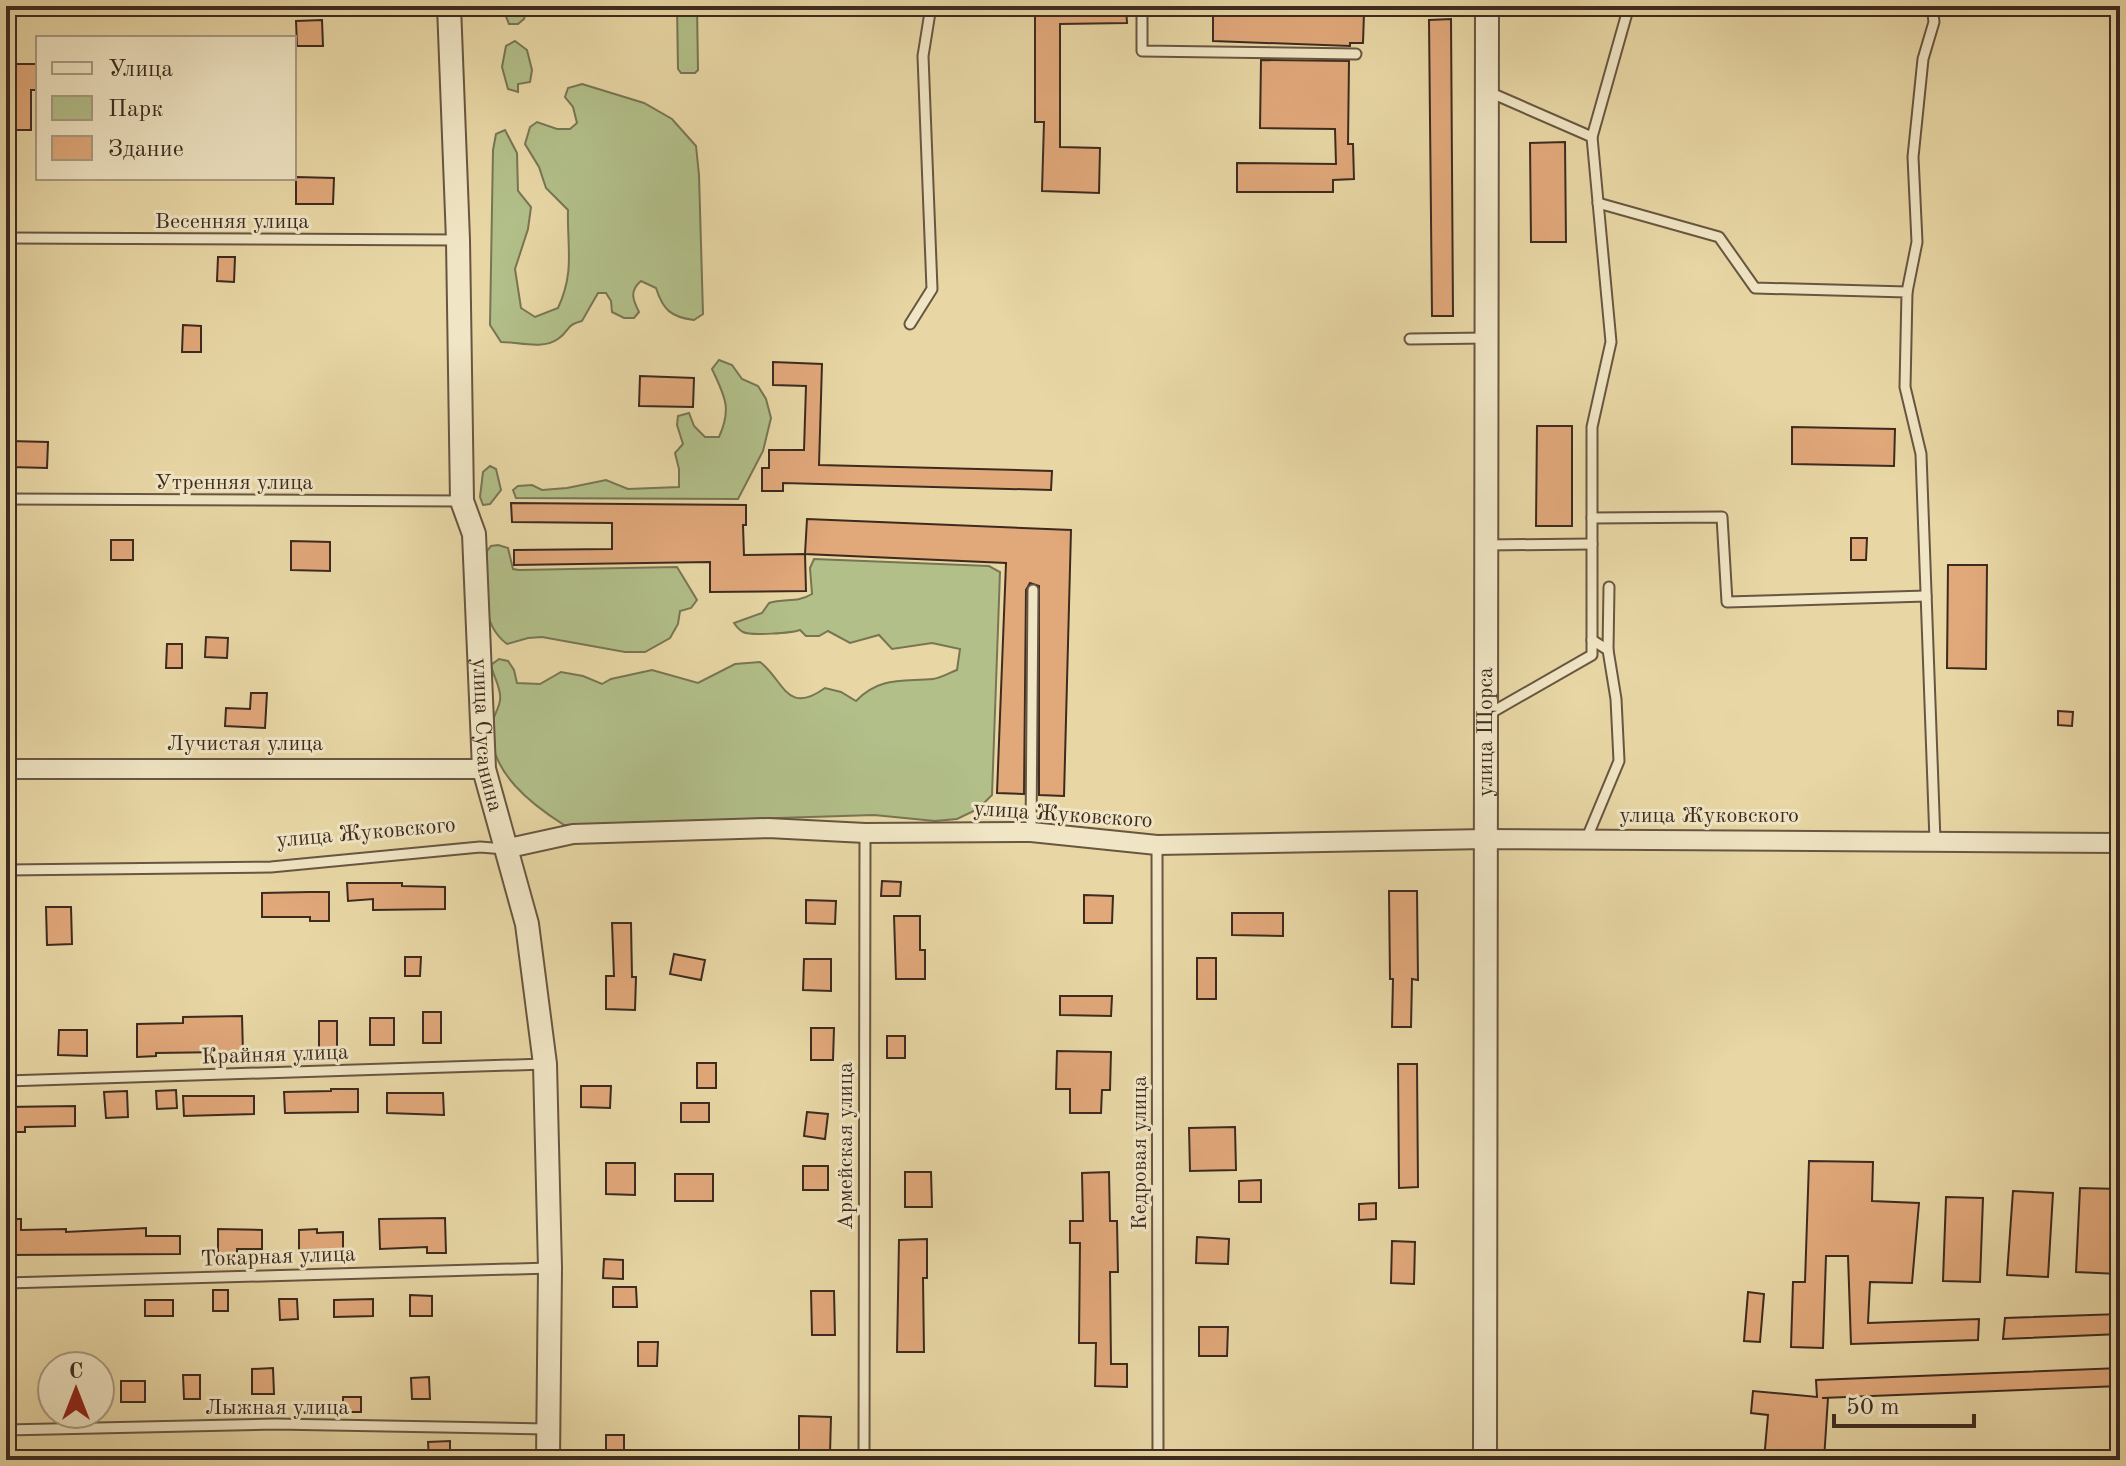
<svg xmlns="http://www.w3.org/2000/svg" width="2126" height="1466" viewBox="0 0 2126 1466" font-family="'Old Standard TT',serif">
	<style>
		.green { fill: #b2bf89; stroke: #787554; stroke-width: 2 }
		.building { fill: #e1a87a; stroke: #3d2b20; stroke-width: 2 }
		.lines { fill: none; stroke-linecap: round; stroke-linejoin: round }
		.service-casing { stroke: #685641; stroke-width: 13 }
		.minor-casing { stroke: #685641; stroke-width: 22 }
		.tertiary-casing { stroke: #685641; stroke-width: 26 }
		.service { stroke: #f0e5c4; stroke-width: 9 }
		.minor { stroke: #f0e5c4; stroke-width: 18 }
		.tertiary { stroke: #f0e5c4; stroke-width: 22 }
		.labels { text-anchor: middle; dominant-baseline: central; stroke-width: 6; stroke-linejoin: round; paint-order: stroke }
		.street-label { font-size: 22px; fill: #3d2b20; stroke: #f0e5c4 }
	</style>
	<rect width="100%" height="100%" fill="#e8d7a5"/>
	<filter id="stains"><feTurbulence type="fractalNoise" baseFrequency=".0025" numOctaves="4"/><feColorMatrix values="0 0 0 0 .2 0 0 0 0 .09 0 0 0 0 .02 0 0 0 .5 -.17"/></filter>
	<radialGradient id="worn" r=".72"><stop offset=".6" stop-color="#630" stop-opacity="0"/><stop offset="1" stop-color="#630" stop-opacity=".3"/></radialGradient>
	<g class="green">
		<polygon points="528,6 524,19 518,24 509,24 502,7"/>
		<polygon points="677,6 697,6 698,70 695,73 681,73 678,69"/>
		<polygon points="515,41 527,50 532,70 530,82 518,84 518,92 508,89 502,67 506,46"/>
		<path d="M582,84L644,103L672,119L696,146L699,175L703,314L694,320C671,317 663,310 656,288L641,281C629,291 633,300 639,312L634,318H624L612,312L611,301L606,293H598L582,321C565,325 570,331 558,339C542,350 519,342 501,342L490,325L493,150L496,134L505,130L517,153L518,191L531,207L528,229L515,269L521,308L535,317L558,308C575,271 567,248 568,210L546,188L539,167L525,144L530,127L537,122L557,129H570L577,123L573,107L565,97L568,88Z"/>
		<path d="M719,360L732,365L742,379L758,386L766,399L771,418L763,451L738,499L516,498L513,490L518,486L532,485L542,490L567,488L606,480L628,489L679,487V469L675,453L683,444L677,425L678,416L689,413L694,426L705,437H719C732,408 725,397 712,369Z"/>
		<polygon points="490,466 496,469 501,490 490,504 483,505 480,497 483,472"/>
		<path d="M498,545L508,548L513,569L519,570L677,567L697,600L691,608L680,611L678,624L670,638L645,652H625L542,637L528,638L507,644C478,622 486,585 487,551L491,546Z"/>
		<path d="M814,559L989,566L1000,572L992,795L978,809L957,819L935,821L874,815L564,825C531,804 491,773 491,730C491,718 499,710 500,700C502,689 493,676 491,665L499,659L508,661L514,670L517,683L540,684L561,672L583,676L602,684L611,679L652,670L698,683L735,664L760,662C784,680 786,716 825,688L841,692L856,701C880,676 904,682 933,679C941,678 949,673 957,670L960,649L932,643L892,649L879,635L850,643L828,631L819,636H806L800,630C792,633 751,636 743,632C739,630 736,626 734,623L762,613L769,603C785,598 797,603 812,594L810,568Z"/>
	</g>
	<g class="building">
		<polygon points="1035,6 1126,6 1127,23 1060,24 1060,147 1100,148 1099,193 1042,191 1044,122 1035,122"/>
		<polygon points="1213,12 1364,13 1363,43 1350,43 1350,46 1213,41"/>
		<polygon points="1451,19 1453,316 1432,316 1429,20"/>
		<polygon points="322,20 323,46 297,46 296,21"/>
		<polygon points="1261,60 1349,61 1348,144 1353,144 1354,179 1333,180 1333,192 1237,192 1237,163 1336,164 1335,129 1260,128"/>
		<polygon points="15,64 38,64 38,90 31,90 31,130 6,130 6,108 14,108"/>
		<polygon points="1565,142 1566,242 1531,242 1530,143"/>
		<polygon points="296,177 334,178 333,204 296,204"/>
		<polygon points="218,257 235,257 234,282 217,281"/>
		<polygon points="183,325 201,326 201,352 182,352"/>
		<polygon points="773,362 822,364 819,465 1052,471 1051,490 783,483 783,491 762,491 762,468 769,468 769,450 804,450 806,386 773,385"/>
		<polygon points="640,376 694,378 693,407 639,406"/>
		<polygon points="1537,426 1572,426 1572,526 1536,526"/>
		<polygon points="1792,427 1895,429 1894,466 1792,464"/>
		<polygon points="10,441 48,442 47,468 10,467"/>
		<polygon points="511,503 746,505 746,525 743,525 744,555 805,554 806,591 710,592 710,562 514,565 514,550 612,549 612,523 512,522"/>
		<polygon points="807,519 1071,530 1064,796 1039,795 1039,586 1030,583 1026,590 1024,794 997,793 1006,563 805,554"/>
		<polygon points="1851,538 1867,538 1866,560 1851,560"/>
		<rect x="111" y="540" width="22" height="20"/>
		<polygon points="291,541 330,542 330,571 291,570"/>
		<polygon points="1948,565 1987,565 1986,669 1947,668"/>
		<polygon points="206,637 228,638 227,658 205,657"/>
		<polygon points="167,644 182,644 182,668 166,668"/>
		<polygon points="251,693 267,693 265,728 225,726 226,708 250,709"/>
		<polygon points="2058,711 2073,712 2072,726 2058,725"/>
		<polygon points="882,881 901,882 900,896 881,896"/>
		<polygon points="347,883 402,883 402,886 445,887 445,909 373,910 373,899 348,901"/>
		<polygon points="1389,891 1417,891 1418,980 1412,979 1411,1027 1392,1027 1393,979 1390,979"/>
		<polygon points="309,892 329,892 329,921 310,921 310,917 262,917 262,893"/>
		<polygon points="1084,895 1113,896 1112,923 1084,923"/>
		<polygon points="806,900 836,901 835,924 806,923"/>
		<polygon points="46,907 71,907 72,944 47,945"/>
		<polygon points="1232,913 1283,913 1283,936 1232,935"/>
		<polygon points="894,916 920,916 920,950 925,950 925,979 896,979"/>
		<polygon points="612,923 631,923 632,977 636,977 635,1010 606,1009 606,976 614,976"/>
		<polygon points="674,954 705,960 701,980 670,974"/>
		<polygon points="405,957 421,957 420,976 405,976"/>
		<rect x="1197" y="958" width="19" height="41"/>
		<polygon points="804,959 831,959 831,991 803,990"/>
		<polygon points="1060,996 1112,996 1111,1016 1060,1015"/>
		<rect x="423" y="1012" width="18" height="31"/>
		<polygon points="242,1016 243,1054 224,1055 224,1052 156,1053 156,1056 137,1057 137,1024 183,1023 183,1017"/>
		<rect x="370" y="1018" width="24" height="27"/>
		<polygon points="319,1021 337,1021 337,1047 319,1048"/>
		<polygon points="811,1028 834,1028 833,1060 811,1060"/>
		<polygon points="59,1030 87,1030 87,1056 58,1055"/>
		<rect x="887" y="1036" width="18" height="22"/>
		<polygon points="1057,1051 1111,1052 1110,1090 1102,1090 1101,1113 1070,1113 1070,1089 1056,1089"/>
		<rect x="697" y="1063" width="19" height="25"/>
		<polygon points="1398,1064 1417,1064 1418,1187 1399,1188"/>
		<polygon points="581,1086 611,1086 610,1108 581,1107"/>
		<polygon points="331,1089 358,1089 358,1112 285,1113 284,1092 331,1091"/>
		<polygon points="176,1090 177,1108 157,1109 156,1091"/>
		<polygon points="127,1091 128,1117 106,1118 104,1092"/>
		<polygon points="387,1093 443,1093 444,1115 387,1113"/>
		<polygon points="183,1096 254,1096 254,1114 184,1116"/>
		<rect x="681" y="1103" width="28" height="19"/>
		<polygon points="75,1106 75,1126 25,1127 25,1132 6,1132 6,1107"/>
		<polygon points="807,1112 828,1114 825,1139 804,1136"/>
		<polygon points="1235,1127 1236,1170 1190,1171 1189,1128"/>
		<polygon points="1809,1161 1873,1162 1872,1201 1919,1203 1912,1283 1870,1282 1868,1323 1979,1319 1978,1340 1851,1344 1848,1256 1826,1256 1823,1348 1791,1347 1793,1282 1805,1282"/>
		<polygon points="606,1163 635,1163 635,1195 606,1194"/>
		<rect x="803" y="1166" width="25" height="24"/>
		<polygon points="905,1172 931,1172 932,1207 905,1207"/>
		<polygon points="1109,1172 1110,1221 1117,1221 1118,1272 1110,1272 1111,1364 1127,1364 1127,1387 1095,1386 1096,1343 1079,1343 1080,1243 1070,1243 1070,1221 1083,1221 1082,1173"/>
		<rect x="675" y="1174" width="38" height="27"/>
		<polygon points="1261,1180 1261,1202 1239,1202 1239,1181"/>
		<polygon points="2080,1188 2120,1189 2119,1274 2076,1272"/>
		<polygon points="2013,1191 2053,1193 2048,1277 2007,1275"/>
		<polygon points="1946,1197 1983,1198 1980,1282 1943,1281"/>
		<polygon points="1376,1203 1376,1219 1359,1220 1359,1204"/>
		<polygon points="445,1218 446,1253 427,1253 427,1247 380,1249 379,1219"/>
		<polygon points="6,1219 21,1219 21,1230 66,1229 66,1232 146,1228 146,1236 180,1236 180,1254 6,1255"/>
		<polygon points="218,1229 262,1230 262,1249 237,1249 237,1254 218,1254"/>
		<polygon points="317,1229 317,1233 343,1232 343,1261 323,1261 323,1252 299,1253 299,1230"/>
		<polygon points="1197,1237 1229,1239 1228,1264 1196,1263"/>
		<polygon points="927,1239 927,1278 923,1278 924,1352 897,1352 899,1240"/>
		<polygon points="1392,1241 1415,1242 1414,1284 1391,1283"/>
		<polygon points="604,1259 623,1260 623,1279 603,1278"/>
		<polygon points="613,1287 636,1287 637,1307 613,1307"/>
		<rect x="213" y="1290" width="15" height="21"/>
		<polygon points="811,1291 834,1291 835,1335 812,1335"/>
		<polygon points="1748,1292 1764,1294 1760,1342 1744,1341"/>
		<polygon points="410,1295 432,1296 432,1316 410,1316"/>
		<polygon points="279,1299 297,1299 298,1319 280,1320"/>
		<polygon points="373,1299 373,1316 334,1317 334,1300"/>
		<rect x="145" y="1300" width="28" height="16"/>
		<polygon points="2120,1314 2120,1334 2003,1339 2005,1318"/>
		<polygon points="1199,1327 1228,1327 1227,1356 1199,1356"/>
		<polygon points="638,1342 658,1342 657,1366 638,1366"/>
		<polygon points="273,1368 274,1394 252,1394 252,1369"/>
		<polygon points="2120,1368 2120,1386 1822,1398 1828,1398 1824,1460 1764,1460 1768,1415 1751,1413 1753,1391 1817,1397 1816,1380"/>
		<polygon points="183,1375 200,1375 200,1399 184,1399"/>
		<polygon points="429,1377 430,1399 412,1399 411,1378"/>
		<rect x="121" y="1381" width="24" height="21"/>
		<rect x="343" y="1397" width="18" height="15"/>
		<polygon points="799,1416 831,1417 830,1454 799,1454"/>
		<polygon points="606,1435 624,1435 624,1452 606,1453"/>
		<polygon points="450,1441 450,1460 429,1460 428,1442"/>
	</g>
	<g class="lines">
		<g class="service-casing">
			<g id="service">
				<polyline points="1142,6 1142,51 1356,54"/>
				<polyline points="1489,92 1592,137"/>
				<polyline points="1598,203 1719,237 1755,288 1907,292 1905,387 1921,454 1935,841"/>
				<polyline points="6,238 458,240"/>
				<polyline points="1907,292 1917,242 1913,157 1923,59 1934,22 1932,6"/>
				<polyline points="910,324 932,289 923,56 931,6"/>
				<polyline points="1410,339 1487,338"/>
				<polyline points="6,499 462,501"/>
				<polyline points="1592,518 1722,517 1727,602 1926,596"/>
				<polyline points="1486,545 1592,544"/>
				<polyline points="1608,650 1609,587"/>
				<polyline points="1489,714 1592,655 1592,427 1611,342 1592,137 1629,6"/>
				<polyline points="1031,832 1033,590"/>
				<polyline points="1586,840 1619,761 1616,699 1608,650 1592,640"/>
				<polyline points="1157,845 1158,1460"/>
				<polyline points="6,870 271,867 480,847 505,849"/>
				<polyline points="6,1081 545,1064"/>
				<polyline points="6,1283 550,1268"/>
				<polyline points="6,1430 275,1424 546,1429"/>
				<polyline points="864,1460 865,833"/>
			</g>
		</g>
		<g class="minor-casing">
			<g id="minor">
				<polyline points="6,769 484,769"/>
				<polyline points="505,849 573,834 768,828 865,833 1031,832 1157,845 1486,839 2120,843"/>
			</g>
		</g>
		<g class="tertiary-casing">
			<g id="tertiary">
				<path id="s1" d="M449,6L458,240L462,501L474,534L484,769L527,924L545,1064L550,1268L548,1460"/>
				<path id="s2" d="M1485,1460L1487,6"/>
			</g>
		</g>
		<use href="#service" class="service"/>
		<use href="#minor" class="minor"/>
		<use href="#tertiary" class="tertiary"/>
	</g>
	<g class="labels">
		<g class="street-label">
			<text x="232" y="222">Весенняя улица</text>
			<text x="234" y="483">Утренняя улица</text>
			<text stroke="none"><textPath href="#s2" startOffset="728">улица Щорса</textPath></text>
			<text stroke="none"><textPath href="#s1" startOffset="732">улица Сусанина</textPath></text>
			<text x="245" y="744">Лучистая улица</text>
			<text transform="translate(1063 815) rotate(4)">улица Жуковского</text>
			<text x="1709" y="816">улица Жуковского</text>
			<text transform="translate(366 833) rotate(-5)">улица Жуковского</text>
			<text transform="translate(275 1055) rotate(-2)">Крайняя улица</text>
			<text transform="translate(846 1146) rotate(-90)">Армейская улица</text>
			<text transform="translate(1140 1153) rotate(-90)">Кедровая улица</text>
			<text transform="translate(278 1257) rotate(-2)">Токарная улица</text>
			<text x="277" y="1408">Лыжная улица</text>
		</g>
	</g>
	<rect width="2126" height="1466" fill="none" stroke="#e8d7a5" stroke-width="32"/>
	<rect x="8" y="8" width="2110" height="1450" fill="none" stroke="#3d2b20" stroke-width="4"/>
	<rect x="16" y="16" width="2094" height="1434" fill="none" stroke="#3d2b20" stroke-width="2"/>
	<rect x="36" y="36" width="260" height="144" fill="#f0e5c4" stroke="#a89b82" stroke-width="2"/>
	<rect x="52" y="62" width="40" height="12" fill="#f0e5c4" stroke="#a89b82" stroke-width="2"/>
	<text x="108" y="76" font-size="24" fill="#3d2b20">Улица</text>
	<rect x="52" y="96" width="40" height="24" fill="#b2bf89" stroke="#a89b82" stroke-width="2"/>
	<text x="108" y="116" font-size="24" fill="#3d2b20">Парк</text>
	<rect x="52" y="136" width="40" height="24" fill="#e1a87a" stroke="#a89b82" stroke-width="2"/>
	<text x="108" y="156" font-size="24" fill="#3d2b20">Здание</text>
	<g transform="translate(76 1390)"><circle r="38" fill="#f0e5c4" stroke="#a89b82" stroke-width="2"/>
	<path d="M0-6L14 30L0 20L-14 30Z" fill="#8f2418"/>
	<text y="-12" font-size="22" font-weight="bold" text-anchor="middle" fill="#3d2b20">С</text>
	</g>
	<path d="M1834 1414v12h140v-12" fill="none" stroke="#3d2b20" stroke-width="4"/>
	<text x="1846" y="1414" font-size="24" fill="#3d2b20" stroke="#f0e5c4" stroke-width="6" paint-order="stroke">50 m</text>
	<rect width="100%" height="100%" filter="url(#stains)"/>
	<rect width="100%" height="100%" fill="url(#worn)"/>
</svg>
